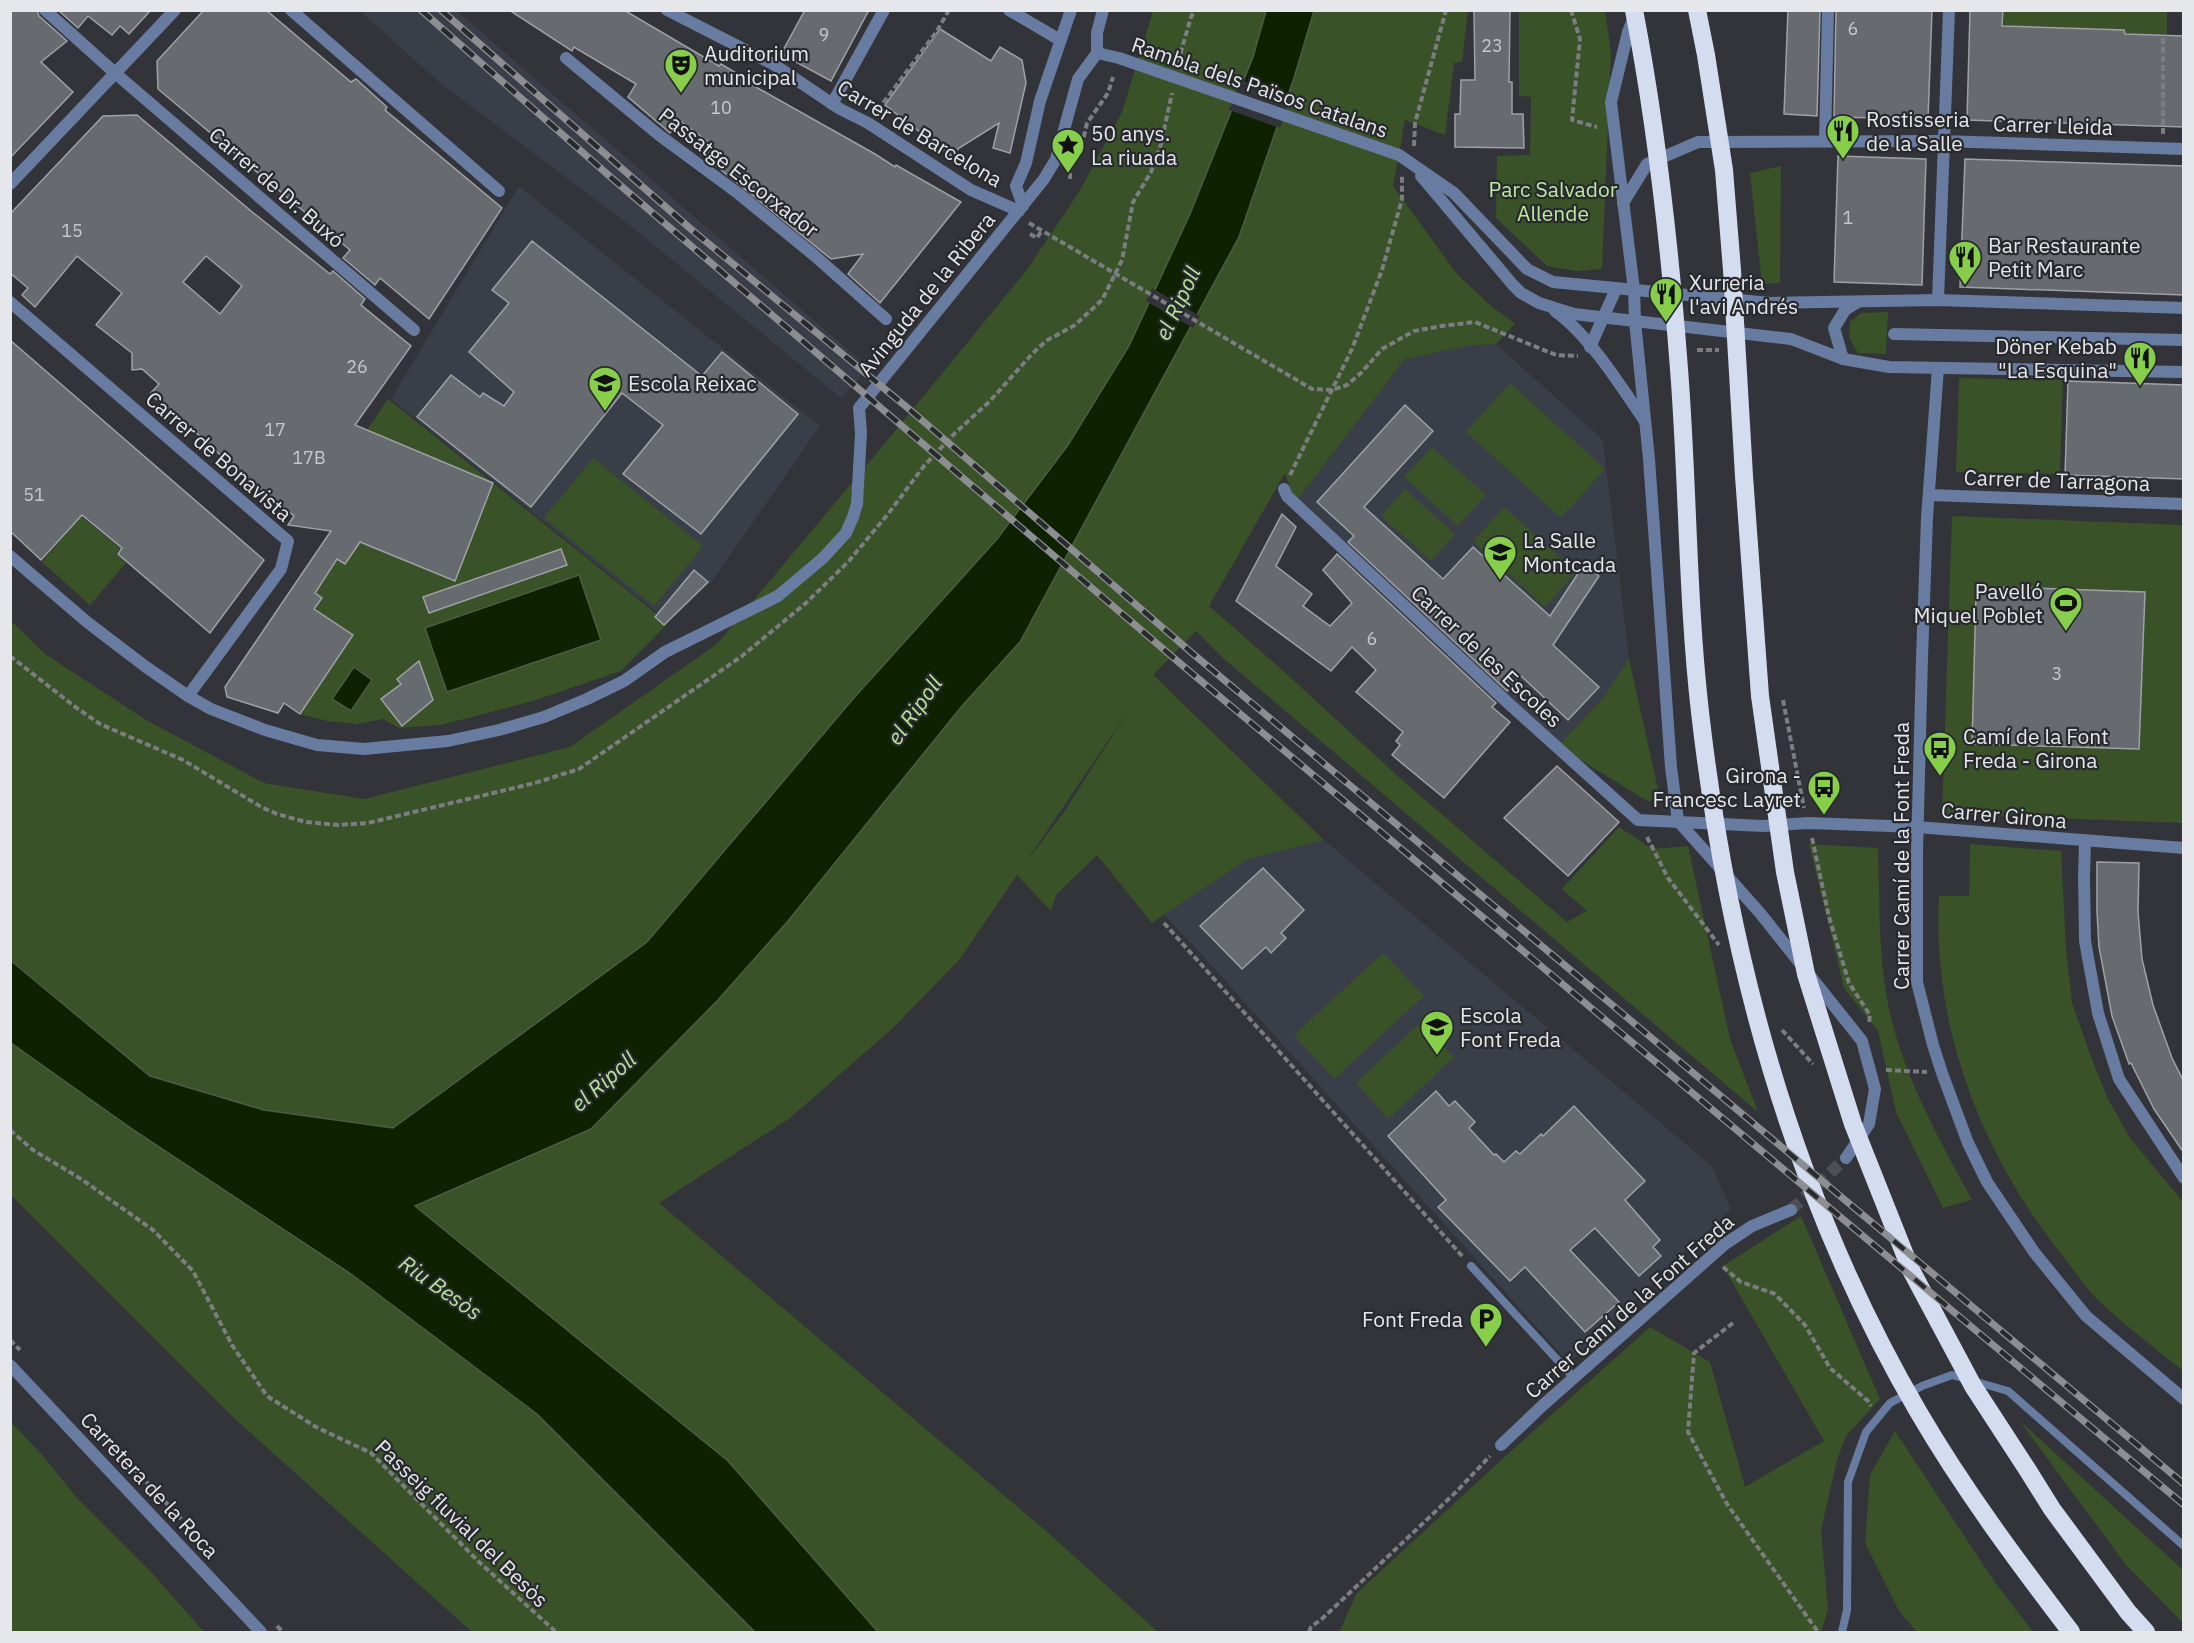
<svg xmlns="http://www.w3.org/2000/svg" width="2194" height="1643" viewBox="0 0 2194 1643" font-family="'IBM Plex Sans',sans-serif">
	<style>
		.built { fill: #393e48 }
		.green { fill: #395227; fill-rule: evenodd }
		.water { fill: #0e2100; stroke: #4e5c46; stroke-width: 1.5 }
		.pier { fill: #323439 }
		.building { fill: #676a6f; stroke: #9ea1a6; stroke-width: 1.5; fill-rule: evenodd }
		.lines { fill: none; stroke-linecap: round; stroke-linejoin: round }
		.minor-tunnel { stroke: #4d4f54; stroke-width: 12; stroke-dasharray: 12 6; stroke-linecap: butt }
		.path { stroke: #7b7d81; stroke-width: 4; stroke-dasharray: 6 3; stroke-linecap: butt }
		.service { stroke: #687ba1; stroke-width: 8 }
		.pedestrian { stroke: #687ba1; stroke-width: 12 }
		.minor { stroke: #687ba1; stroke-width: 12 }
		.tertiary { stroke: #687ba1; stroke-width: 12 }
		.motorway { stroke: #d4ddf0; stroke-width: 18 }
		.rail-casing { stroke: #8c8e92; stroke-width: 7 }
		.rail { stroke: #282a2e; stroke-width: 4.5; stroke-dasharray: 14; stroke-linecap: butt }
		.labels { text-anchor: middle; dominant-baseline: central; stroke-width: 4.5; stroke-linejoin: round; paint-order: stroke }
		.number-label { font-size: 18px; fill: #c6c8cb }
		.poi-label { font-size: 21px; fill: #e5e7ea; stroke: #282a2e; text-anchor: start }
		.street-label { font-size: 21px; fill: #e5e7ea; stroke: #282a2e }
		.park-label { font-size: 21px; fill: #bcea9f; stroke: #282a2e }
		.water-label { font-size: 22px; font-style: italic; fill: #b7e499; stroke: #282a2e }
	</style>
	<rect width="100%" height="100%" fill="#323439"/>
	<g class="built">
		<polygon points="360,11 457,11 869,368 841,398 627,223 439,82"/>
		<polygon points="519,186 820,426 713,580 669,622 391,399"/>
		<polygon points="1496,344 1603,440 1629,659 1604,697 1558,746 1295,503 1405,359 1468,346"/>
		<polygon points="1324,840 1712,1166 1731,1209 1569,1363 1194,946 1164,915 1248,859"/>
	</g>
	<g class="green">
		<polygon points="1153,11 1266,11 1253,57 1190,214 1129,346 1068,445 997,539 852,700 647,942 393,1129 264,1110 150,1076 11,960 10,620 45,654 148,721 264,783 364,799 570,747 717,644 886,442 1026,271 1079,192 1122,112"/>
		<path d="M1314,11H1468L1462,62L1454,63L1445,135L1405,120L1393,186L1457,274L1491,306L1515,324L1496,344L1468,346L1405,359L1295,503L1285,473L1209,606L1280,668L1402,780L1567,922L1587,911L1562,889L1619,827L1652,849L1688,846L1730,1039L1758,1112L1223,658L1196,631L1153,675L1324,840L1248,859L1152,923L1097,855L1056,895L1051,911L1017,875L960,959L894,1027L790,1118L659,1203L1045,1530L1158,1632H878L728,1461L414,1206L591,1129L717,1001L788,921L962,706L1020,642L1239,237L1294,78ZM1127,713L1064,812L1030,857V856Z"/>
		<polygon points="1519,11 1605,11 1611,52 1602,269 1576,271 1547,266 1496,218 1497,156 1530,155 1531,97 1519,96"/>
		<polygon points="2004,11 2167,11 2167,34 2125,34 2124,30 2032,26 2032,30 2003,29"/>
		<polygon points="1781,166 1780,283 1762,284 1750,173"/>
		<polygon points="1888,312 1886,354 1858,353 1849,337 1850,322 1861,313"/>
		<polygon points="1959,378 2063,380 2060,474 1956,472"/>
		<polygon points="1510,383 1605,469 1561,518 1466,432"/>
		<polygon points="388,399 668,623 621,671 533,701 441,725 399,728 383,719 357,724 327,721 300,714 284,704 278,713 230,698 226,695 226,686 332,531 288,525 298,507 343,465"/>
		<polygon points="1432,447 1486,495 1458,526 1404,477"/>
		<polygon points="593,458 703,546 654,606 544,518"/>
		<polygon points="1405,489 1455,534 1431,561 1381,516"/>
		<polygon points="1504,507 1576,572 1545,607 1473,541"/>
		<polygon points="81,516 120,548 116,554 126,563 90,605 42,562"/>
		<polygon points="1952,516 2183,525 2183,823 1942,814"/>
		<polygon points="1629,659 1658,789 1649,802 1558,746 1604,697"/>
		<path d="M1809,844L1878,848C1880,898 1878,950 1887,999C1900,1070 1938,1137 1972,1200L1943,1208L1896,1112L1878,1031L1844,988Z"/>
		<path d="M1970,844L2061,851L2066,948L2072,1003L2090,1054L2107,1097L2130,1138L2183,1202V1371C2155,1348 2125,1326 2099,1301C2085,1288 2074,1270 2062,1255C1981,1153 1932,1027 1939,896H1969Z"/>
		<polygon points="1383,953 1424,996 1334,1079 1294,1035"/>
		<polygon points="1421,1022 1454,1057 1388,1119 1356,1083"/>
		<polygon points="10,1043 135,1131 351,1274 537,1414 755,1632 472,1632 235,1419 11,1195"/>
		<polygon points="1801,1216 1880,1399 1846,1436 1837,1460 1821,1530 1828,1609 1821,1632 1339,1632 1357,1593 1510,1452 1650,1327 1710,1362 1745,1487 1824,1441 1723,1266"/>
		<polygon points="2019,1420 2183,1570 2183,1623 2126,1565"/>
		<polygon points="11,1422 45,1458 75,1496 152,1573 204,1632 11,1632"/>
		<polygon points="1895,1431 1994,1581 2033,1632 1917,1632 1899,1611 1865,1543 1870,1475"/>
	</g>
	<g class="water">
		<polygon points="1266,11 1314,11 1294,78 1239,237 1020,642 962,706 788,921 717,1001 591,1129 415,1206 728,1461 878,1632 755,1632 537,1414 351,1274 135,1131 11,1043 10,960 150,1076 264,1110 393,1128 647,942 852,700 997,539 1068,445 1129,346 1190,214 1253,57"/>
		<polygon points="579,575 601,640 447,692 425,628"/>
		<polygon points="354,667 372,680 351,711 332,699"/>
	</g>
	<g class="pier">
		<polygon points="1241,80 1291,97 1280,128 1229,110"/>
		<polygon points="1152,288 1200,316 1193,328 1146,301"/>
	</g>
	<g class="building">
		<polygon points="10,10 37,10 39,16 67,41 41,62 73,92 10,158"/>
		<polygon points="58,10 151,10 129,34 120,26 112,35 88,16 78,28"/>
		<polygon points="204,10 266,10 351,82 356,79 387,107 385,110 502,208 429,319 380,278 375,285 343,258 350,250 158,89 157,61"/>
		<polygon points="509,10 624,10 719,66 721,64 748,80 747,82 875,154 895,167 896,165 961,202 880,303 848,274 863,254 831,259 699,152 707,141 680,121 670,133 628,97 636,84 574,47 572,51"/>
		<polygon points="805,10 869,10 831,81 781,54"/>
		<polygon points="1474,10 1510,10 1509,82 1512,82 1512,114 1523,114 1524,148 1455,147 1455,114 1460,114 1461,80 1475,80"/>
		<polygon points="1788,10 1820,10 1817,116 1784,114"/>
		<polygon points="1836,10 1932,10 1928,119 1834,117"/>
		<polygon points="1970,10 2003,10 2002,26 2124,30 2125,34 2184,36 2184,127 1967,120"/>
		<polygon points="940,29 991,61 1000,47 1022,60 1026,83 1010,153 993,148 999,123 959,148 951,156 885,105"/>
		<path d="M137,115L251,211L330,274L333,271L365,299L361,305L411,346L355,425L493,483L455,581L360,542L345,564L337,559L315,593L322,598L314,609L353,635L300,714L284,703L278,713L227,697L225,687L331,531L288,525L294,516L231,465L202,438L150,394L159,384L142,369L132,370V353L96,325L122,293L77,256L35,307L22,295L28,288L10,273V214L103,116ZM206,256L242,286L220,314L183,282Z"/>
		<polygon points="1838,156 1926,159 1922,285 1834,282"/>
		<polygon points="1965,159 2184,166 2184,295 1960,287"/>
		<polygon points="532,241 702,376 722,352 798,414 701,534 623,474 663,425 622,393 531,507 417,417 451,375 480,397 483,393 504,406 514,392 469,352 509,303 492,290"/>
		<polygon points="10,340 264,560 210,633 118,554 122,548 82,515 41,560 10,531"/>
		<polygon points="2068,381 2184,385 2184,479 2065,475"/>
		<polygon points="1405,405 1433,431 1364,507 1443,579 1473,547 1550,616 1585,563 1599,576 1553,645 1599,687 1568,720 1521,676 1507,691 1348,542 1354,536 1317,502"/>
		<polygon points="1282,514 1296,527 1276,566 1312,594 1303,606 1330,626 1352,603 1323,570 1337,554 1496,703 1492,707 1510,722 1444,798 1392,755 1400,745 1396,741 1403,732 1356,692 1376,670 1352,647 1331,671 1236,601"/>
		<polygon points="561,549 567,565 429,613 423,597"/>
		<polygon points="694,570 708,582 664,625 655,617"/>
		<polygon points="2004,587 2145,592 2139,749 1972,744 1976,594 2004,595"/>
		<polygon points="419,661 433,700 402,726 381,699 401,684 397,679"/>
		<polygon points="1557,766 1619,822 1568,876 1504,818"/>
		<polygon points="2097,862 2139,863 2138,912 2142,959 2153,1005 2172,1058 2184,1082 2184,1153 2154,1109 2131,1063 2129,1064 2112,1016 2099,947 2097,912"/>
		<polygon points="1263,868 1304,910 1281,933 1286,938 1271,953 1266,947 1242,969 1200,926"/>
		<polygon points="1436,1091 1449,1106 1455,1101 1475,1122 1469,1128 1494,1155 1496,1154 1504,1162 1516,1151 1520,1154 1541,1134 1543,1136 1574,1106 1645,1181 1625,1200 1660,1240 1653,1247 1661,1256 1639,1276 1595,1228 1570,1250 1619,1302 1585,1332 1525,1267 1510,1281 1438,1207 1446,1200 1388,1136"/>
	</g>
	<g class="lines">
		<polyline class="minor-tunnel" points="1791,1210 1846,1158"/>
		<g class="path">
			<polyline points="1571,10 1580,39 1572,120 1597,127"/>
			<polyline points="1178,62 1191,17 1195,10"/>
			<polyline points="878,110 937,31 949,10"/>
			<polyline points="2163,134 2163,36"/>
			<polyline points="1414,146 1415,123 1446,10"/>
			<polyline points="1074,162 1080,153 1087,123 1108,93 1113,77"/>
			<polyline points="1070,179 1070,168"/>
			<polyline points="1029,223 1312,389 1332,390 1347,385 1361,373 1382,349 1414,331 1442,326 1475,322 1556,355 1578,356"/>
			<polyline points="1030,234 1037,238 1042,230"/>
			<polyline points="1697,350 1719,350"/>
			<polyline points="1290,475 1352,349 1382,270 1402,199 1402,176"/>
			<polyline points="10,656 74,706 100,724 183,760 263,808 277,814 306,822 338,825 368,823 535,783 579,769 742,656 806,603 848,562 888,514 924,466 955,433 990,401 1032,354 1046,341 1075,325 1102,300 1122,260 1133,202 1151,172 1161,144 1172,93"/>
			<polyline points="1783,700 1804,808"/>
			<polyline points="1647,837 1668,878 1719,945"/>
			<polyline points="1812,838 1829,917 1849,983 1870,1015 1869,1023"/>
			<polyline points="1164,923 1463,1257"/>
			<polyline points="1782,1030 1813,1064"/>
			<polyline points="1886,1070 1927,1072"/>
			<polyline points="10,1130 33,1150 81,1179 153,1230 193,1271 232,1345 267,1396 316,1427 371,1453 479,1562 556,1632"/>
			<polyline points="1723,1267 1741,1282 1775,1294 1805,1325 1830,1368 1868,1401 1871,1406"/>
			<polyline points="1733,1323 1694,1353 1688,1432 1727,1504 1818,1632"/>
			<polyline points="10,1340 20,1350"/>
			<polyline points="103,1436 186,1524"/>
			<polyline points="277,1626 283,1632"/>
			<polyline points="1309,1632 1311,1627 1323,1618 1456,1492 1490,1456"/>
		</g>
		<g class="service">
			<polyline points="1471,1266 1574,1378"/>
			<polyline points="1842,1632 1847,1610 1848,1482 1866,1432 1890,1403 1922,1386 1952,1375 2008,1391 2184,1546"/>
		</g>
		<g class="pedestrian">
			<polyline points="1894,334 2184,340"/>
			<polyline points="2085,841 2084,876 2085,941 2098,1013 2119,1079 2184,1178"/>
		</g>
		<g class="minor">
			<polyline points="45,10 115,73 414,330"/>
			<polyline points="291,10 499,191"/>
			<polyline points="667,10 773,64 840,109 868,123 971,190 1019,211"/>
			<polyline points="1009,10 1060,40"/>
			<polyline points="1634,17 1628,32 1611,102 1634,290 1635,321 1649,459 1671,767 1678,821 1760,913 1862,1041 1875,1089 1869,1124 1846,1158"/>
			<polyline points="1097,53 1119,58 1399,155 1454,193 1527,269 1553,282 1770,303 1938,300 2184,308"/>
			<polyline points="566,58 659,135 739,194 815,256 886,319"/>
			<polyline points="832,104 884,10"/>
			<polyline points="1825,141 1828,10"/>
			<polyline points="1421,176 1513,285 1521,293 1539,303 1574,314 1791,339 1843,359 1889,367 2184,372"/>
			<polyline points="10,184 175,10"/>
			<polyline points="1623,203 1647,164 1698,142 1943,141 2184,149"/>
			<polyline points="1023,206 1016,186 1026,163 1040,101 1071,10"/>
			<polyline points="1938,300 1949,10"/>
			<polyline points="10,302 288,541 281,569 188,696"/>
			<path d="M1555,311C1589,335 1620,385 1644,420"/>
			<polyline points="1590,347 1616,289"/>
			<polyline points="1843,359 1834,328 1845,310 1858,302"/>
			<polyline points="1938,368 1927,518 1922,658 1917,852 1917,982 1933,1045 1942,1073 1968,1143 1987,1182 2034,1252 2086,1316 2184,1399"/>
			<polyline points="1284,489 1287,496 1507,702 1638,820 1763,826 1808,823 1917,827 2184,848"/>
			<polyline points="1929,495 2184,504"/>
			<polyline points="10,556 87,622 146,667 188,696 211,709 265,730 317,745 364,749 448,741 499,730 544,717 587,699 624,681 665,652 778,596 823,558 846,533 853,517 857,504 859,468 861,433 859,408 1044,179 1056,159 1078,79 1097,53 1097,33 1103,10"/>
			<polyline points="1501,1445 1542,1406 1725,1244 1752,1226 1791,1210"/>
		</g>
		<polyline class="tertiary" points="10,1365 261,1632"/>
		<g class="motorway">
			<path d="M1634,10C1657,129 1670,249 1679,369C1688,483 1687,598 1700,712C1728,957 1794,1200 1919,1413C1964,1490 2017,1561 2071,1632"/>
			<polyline points="1697,10 1706,55 1724,170 1732,270 1744,476 1760,696 1785,872 1806,974 1853,1124 1911,1270 1973,1386 2027,1469 2052,1509 2128,1612 2146,1632"/>
		</g>
		<g class="rail-casing">
			<g id="rail">
				<polyline points="421,10 614,180 1182,665 2184,1505"/>
				<polyline points="441,10 692,230 909,409 1192,653 2184,1484"/>
			</g>
		</g>
		<use href="#rail" class="rail"/>
	</g>
	<defs>
		<g id="theatre-pin" transform="scale(1.725)"><path d="M0 17L-7.5 6A9.5 9.5 0 1 1 7.5 6Z" fill="#87cf4b" stroke="#282a2e"/><path d="M-5-5.5Q0-4 5-5.5V0Q5 5 0 6Q-5 5-5 0ZM-3.3-2.5H-1v1.5H-3.3ZM1-2.5H3.3v1.5H1ZM-2.8 1Q0 5.5 2.8 1Z" fill="#111"/></g>
		<g id="restaurant-pin" transform="scale(1.725)"><path d="M0 17L-7.5 6A9.5 9.5 0 1 1 7.5 6Z" fill="#87cf4b" stroke="#282a2e"/><path d="M-5-6h1v4h1v-4h1v4h1v-4h1v5L-1.5 .5V6h-2V.5L-5-1ZM5-6V6H3V1.5H1.5Q1.5-4 5-6Z" fill="#111"/></g>
		<g id="sight-pin" transform="scale(1.725)"><path d="M0 17L-7.5 6A9.5 9.5 0 1 1 7.5 6Z" fill="#87cf4b" stroke="#282a2e"/><path d="M0-6L1.8-2.2L6-1.7L2.9 1.2L3.7 5.4L0 3.3L-3.7 5.4L-2.9 1.2L-6-1.7L-1.8-2.2Z" fill="#111"/></g>
		<g id="school-pin" transform="scale(1.725)"><path d="M0 17L-7.5 6A9.5 9.5 0 1 1 7.5 6Z" fill="#87cf4b" stroke="#282a2e"/><path d="M0-5L7-2L0 1L-7-2ZM-4 1L0 2.5L4 1V4Q0 6-4 4Z" fill="#111"/></g>
		<g id="stadium-pin" transform="scale(1.725)"><path d="M0 17L-7.5 6A9.5 9.5 0 1 1 7.5 6Z" fill="#87cf4b" stroke="#282a2e"/><path d="M0-5a6.5 5 0 1 0 0 10a6.5 5 0 1 0 0-10ZM-3.5-1.8h7v3.6h-7Z" fill="#111"/></g>
		<g id="bus-pin" transform="scale(1.725)"><path d="M0 17L-7.5 6A9.5 9.5 0 1 1 7.5 6Z" fill="#87cf4b" stroke="#282a2e"/><path d="M-5-6H5V4H4V6H2V4H-2V6H-4V4H-5ZM-3.5-4V0h7V-4ZM-3.5 1.2v1.5H-2V1.2ZM2 1.2v1.5H3.5V1.2Z" fill="#111"/></g>
		<g id="parking-pin" transform="scale(1.725)"><path d="M0 17L-7.5 6A9.5 9.5 0 1 1 7.5 6Z" fill="#87cf4b" stroke="#282a2e"/><path d="M-3.5-5.5H1a3.5 3.5 0 0 1 0 7H-1V5.5H-3.5ZM-1-3.4V-.6H.8a1.4 1.4 0 0 0 0-2.8Z" fill="#111"/></g>
	</defs>
	<g fill-rule="evenodd">
		<use href="#theatre-pin" x="681" y="65"/>
		<use href="#restaurant-pin" x="1843" y="131"/>
		<use href="#sight-pin" x="1068" y="145"/>
		<use href="#restaurant-pin" x="1965" y="257"/>
		<use href="#restaurant-pin" x="1666" y="294"/>
		<use href="#restaurant-pin" x="2140" y="358"/>
		<use href="#school-pin" x="605" y="383"/>
		<use href="#school-pin" x="1500" y="552"/>
		<use href="#stadium-pin" x="2066" y="603"/>
		<use href="#bus-pin" x="1940" y="748"/>
		<use href="#bus-pin" x="1824" y="787"/>
		<use href="#school-pin" x="1437" y="1027"/>
		<use href="#parking-pin" x="1486" y="1319"/>
	</g>
	<g class="labels">
		<g class="number-label">
			<text x="1853" y="28">6</text>
			<text x="824" y="34">9</text>
			<text x="1492" y="45">23</text>
			<text x="721" y="107">10</text>
			<text x="1848" y="217">1</text>
			<text x="72" y="230">15</text>
			<text x="357" y="366">26</text>
			<text x="275" y="429">17</text>
			<text x="309" y="457">17B</text>
			<text x="34" y="494">51</text>
			<text x="1372" y="638">6</text>
			<text x="2057" y="673">3</text>
		</g>
		<g class="poi-label">
			<text x="704" y="53">Auditorium<tspan x="704" dy="24">municipal</tspan></text>
			<text x="1866" y="119">Rostisseria<tspan x="1866" dy="24">de la Salle</tspan></text>
			<text x="1091" y="133">50 anys.<tspan x="1091" dy="24">La riuada</tspan></text>
			<text x="1988" y="245">Bar Restaurante<tspan x="1988" dy="24">Petit Marc</tspan></text>
			<text x="1689" y="282">Xurreria<tspan x="1689" dy="24">l'avi Andrés</tspan></text>
			<text x="2117" y="346" text-anchor="end">Döner Kebab<tspan x="2117" dy="24">"La Esquina"</tspan></text>
			<text x="628" y="383">Escola Reixac</text>
			<text x="1523" y="540">La Salle<tspan x="1523" dy="24">Montcada</tspan></text>
			<text x="2043" y="591" text-anchor="end">Pavelló<tspan x="2043" dy="24">Miquel Poblet</tspan></text>
			<text x="1963" y="736">Camí de la Font<tspan x="1963" dy="24">Freda - Girona</tspan></text>
			<text x="1801" y="775" text-anchor="end">Girona -<tspan x="1801" dy="24">Francesc Layret</tspan></text>
			<text x="1460" y="1015">Escola<tspan x="1460" dy="24">Font Freda</tspan></text>
			<text x="1463" y="1319" text-anchor="end">Font Freda</text>
		</g>
		<g class="street-label">
			<text transform="translate(1260 87) rotate(19)">Rambla dels Països Catalans</text>
			<text transform="translate(2053 125) rotate(2)">Carrer Lleida</text>
			<text transform="translate(920 133) rotate(31)">Carrer de Barcelona</text>
			<text transform="translate(739 172) rotate(38)">Passatge Escorxador</text>
			<text transform="translate(277 187) rotate(41)">Carrer de Dr. Buxó</text>
			<text transform="translate(926 294) rotate(-51)">Avinguda de la Ribera</text>
			<text transform="translate(219 456) rotate(41)">Carrer de Bonavista</text>
			<text transform="translate(2057 480) rotate(2)">Carrer de Tarragona</text>
			<text transform="translate(1487 656) rotate(43)">Carrer de les Escoles</text>
			<text transform="translate(2004 815) rotate(5)">Carrer Girona</text>
			<text transform="translate(1901 856) rotate(-90)">Carrer Camí de la Font Freda</text>
			<text transform="translate(1629 1306) rotate(-41)">Carrer Camí de la Font Freda</text>
			<text transform="translate(150 1485) rotate(47)">Carretera de la Roca</text>
			<text transform="translate(462 1523) rotate(44)">Passeig fluvial del Besòs</text>
		</g>
		<g class="park-label">
			<text x="1553" y="189">Parc Salvador<tspan x="1553" dy="24">Allende</tspan></text>
		</g>
		<g class="water-label">
			<text transform="translate(1177 303) rotate(-65)">el Ripoll</text>
			<text transform="translate(914 710) rotate(-55)">el Ripoll</text>
			<text transform="translate(603 1081) rotate(-41)">el Ripoll</text>
			<text transform="translate(441 1287) rotate(35)">Riu Besòs</text>
		</g>
	</g>
	<rect width="2194" height="1643" fill="none" stroke="#e5e7ea" stroke-width="24"/>
</svg>
